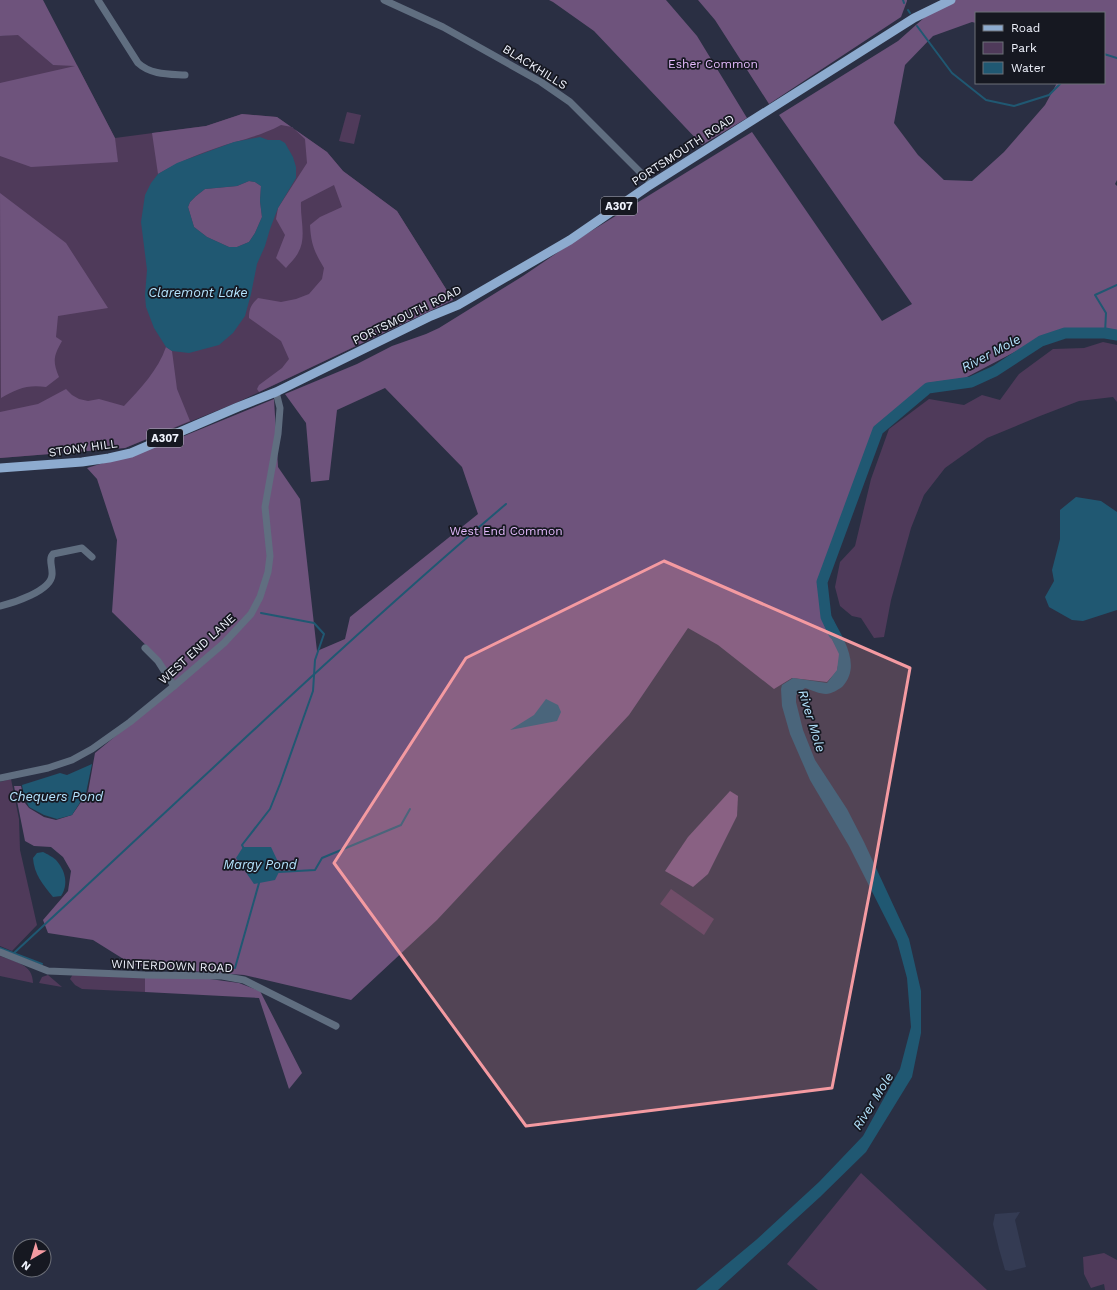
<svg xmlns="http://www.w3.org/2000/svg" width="1117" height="1290" viewBox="0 0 1117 1290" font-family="'Work Sans',sans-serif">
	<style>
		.built { fill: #343b53 }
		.green { fill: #4f3a5a }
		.forest { fill: #6e537c; fill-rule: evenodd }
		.water { fill: #205872; fill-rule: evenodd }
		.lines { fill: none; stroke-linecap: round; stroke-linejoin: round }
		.stream { stroke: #205872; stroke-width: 2 }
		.river { stroke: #205872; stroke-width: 11 }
		.minor { stroke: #606e80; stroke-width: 7 }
		.major { stroke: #8dabcf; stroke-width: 9 }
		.marked { fill: #f49aa1; fill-opacity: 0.2; stroke: #f49aa1; stroke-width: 3; stroke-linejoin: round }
		.labels { text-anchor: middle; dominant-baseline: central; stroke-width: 3.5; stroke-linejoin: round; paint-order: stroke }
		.shield { fill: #161821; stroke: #afb1bb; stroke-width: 1 }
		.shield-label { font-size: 11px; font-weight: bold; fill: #f0f3fd }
		.park-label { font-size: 12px; fill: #e6bbfe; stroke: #161821 }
		.street-label { font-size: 12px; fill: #f0f3fd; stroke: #161821 }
		.water-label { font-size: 13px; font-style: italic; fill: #b4e4fe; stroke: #161821 }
	</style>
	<rect width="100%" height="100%" fill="#2a2f43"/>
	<polygon class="built" points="1020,1212 1015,1220 1026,1267 1010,1271 1005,1270 999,1249 993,1224 995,1214"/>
	<g class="green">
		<polygon points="18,34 53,65 77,65 115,138 206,126 242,114 277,117 327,152 343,171 397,211 453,300 236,403 125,448 0,458 0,36"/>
		<polygon points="347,112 361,115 354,144 339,141"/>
		<polygon points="1103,342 1117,345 1117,402 1113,397 1079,401 1040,416 987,438 945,468 924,495 911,528 891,600 884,637 874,638 861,618 852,616 840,606 835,587 840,562 855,546 871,479 889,429 929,399 964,405 982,395 1000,400 1019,374 1053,349 1084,348"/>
		<polygon points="11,779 19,819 20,850 37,925 12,951 0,946 0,782"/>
		<polygon points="671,889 714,919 704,935 660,904"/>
		<path d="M0,956C15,962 33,964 33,983L0,976Z"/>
		<polygon points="73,974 145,977 145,992 82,989 75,985 70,979"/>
		<polygon points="48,975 62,987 39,983 42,977"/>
		<polygon points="861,1173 987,1290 818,1290 787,1264"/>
		<polygon points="1104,1253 1117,1260 1117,1290 1105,1290 1104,1284 1091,1288 1084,1274 1083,1257"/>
	</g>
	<g class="forest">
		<polygon points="0,0 43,0 115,138 118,162 31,167 0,156 0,83 75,66 53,65 18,35 0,36"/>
		<polygon points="549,0 666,0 697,36 747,118 702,145 594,31 553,2"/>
		<polygon points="698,0 907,0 907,1 901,17 769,104 715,20"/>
		<path d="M944,0H1117V180L1115,184L1117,186V332L1095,328L1049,334L965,378L928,383L875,430L817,582L824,624L840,654L837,671L827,682L792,678L774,689L718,645L688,628L629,715L437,920L351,1000L244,975L163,969L133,965L93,940L48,933L43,920L68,891L71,871L63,857L51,847L34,846L25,841L14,786H21L25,803L29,808L44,817L56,820L72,815L88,792L95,753L175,687L156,655L112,612L117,540L97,479L87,468L162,445L274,399L278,467L300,499L317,651L345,639L350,617L478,514L462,467L385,388L337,410L329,480L311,482L306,423L285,394L357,364L392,346L426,334L439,328L523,276L570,244L752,132L882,321L912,304L779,115L898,41ZM976,13H1104V83H1057L1045,105L1004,152L972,181L944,180L918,155L894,123L905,65L933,36L972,22L976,23Z"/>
		<path d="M242,114L277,117L327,152L343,171L397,211L453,300L259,392L257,389L259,385L282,368L289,359L281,341L249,318C249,309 251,305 258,298L281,302L296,299L309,294L322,279L324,268C314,251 311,244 310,225L320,217L342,207L334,185L301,202C300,219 307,238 298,253C295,259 290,263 286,268L276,258L285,235L276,219L278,208L307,163L305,139L292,127L281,125C264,134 252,137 235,142C208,150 182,160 158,174L152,133L206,126Z"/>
		<polygon points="249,181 255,182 261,186 260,201 262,217 255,233 249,242 237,247 229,247 207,237 194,227 188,207 190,202 196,196 205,189 237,186"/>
		<path d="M0,193L66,243L108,308L58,316L56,337L62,341C54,355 52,361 59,377L46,387C28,384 16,389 1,398Z"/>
		<path d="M166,347L172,351L177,389L190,421L125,448L0,458V412L38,404L66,389L72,395L79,399L88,401L99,399L124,406C141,388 158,370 166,347Z"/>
		<polygon points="730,791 738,796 737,816 708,874 693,887 665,871 688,837"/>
		<polygon points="145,977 210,979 239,983 260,991 302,1073 289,1089 259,998 145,992"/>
	</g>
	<g class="water">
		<path d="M260,137L268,140H280L285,143L293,157L296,167V178L278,208L270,229L265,246L257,264L251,294L245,316L233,333L219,345L189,353L172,351L166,347L154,328L146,307L145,295L147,270L141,222L145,195L151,183L158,174L177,163L234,142ZM249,181L255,182L261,186L260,201L262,217L255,233L249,242L237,247H229L207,237L194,227L188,207L190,202L196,196L205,189L237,186Z"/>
		<polygon points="1076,497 1101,501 1117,512 1117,610 1083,621 1072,620 1049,607 1045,597 1054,581 1052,570 1060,539 1060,510"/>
		<path d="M833,619C844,640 861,665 843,686C840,689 831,694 826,694C820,694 811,690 805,688L796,695V702L803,730L815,760L847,809L864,842L909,939L921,991V1033L912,1077L866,1152L820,1197L718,1290H696L756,1240L819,1182L863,1136L900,1069L911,1027L907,978L897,941L849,846L810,780L790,734L782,706L781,689L782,685L793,678L827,683L837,670L839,654L824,623Z"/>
		<polygon points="546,699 558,705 561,712 557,721 510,730 534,715"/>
		<polygon points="92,764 86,793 72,815 57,819 44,815 29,807 24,796 22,785 60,773 67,775"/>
		<polygon points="243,847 271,847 281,868 275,880 254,884 236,858"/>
		<path d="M43,852C47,854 53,857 56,860C65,870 69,884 61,896L53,897C43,885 34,874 33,858L37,853Z"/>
	</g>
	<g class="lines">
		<g class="stream">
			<polyline points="903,0 904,3"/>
			<polyline points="908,10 910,13"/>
			<polyline points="917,26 952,73 986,100 1014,106 1049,95 1061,83"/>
			<polyline points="1104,54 1117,58"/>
			<polyline points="1105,333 1106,313 1095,295 1117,285"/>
			<polyline points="243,847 242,845 270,809 280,784 313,691 315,660 324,634 314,623 261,613"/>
			<polyline points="279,872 315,870 322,858 401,825 410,809"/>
			<polyline points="0,948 42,964"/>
			<path d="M14,953C177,803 337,648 506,504"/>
			<polyline points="235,968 259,883"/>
		</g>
		<polyline class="river" points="834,634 826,617 822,582 878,430 928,388 971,382 995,371 1041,341 1065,333 1105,333 1117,335"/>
		<g class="minor">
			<path d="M98,0L138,63C151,75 169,74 185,75"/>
			<polyline points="384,0 443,27 541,82 570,102 652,184"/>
			<path d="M0,606C13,603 51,591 52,575C53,568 48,559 53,554L82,548L92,557"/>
			<polyline points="145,648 158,661 174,686"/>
			<polyline points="0,778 48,768 72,760 92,749 130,722 174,686 224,643 251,614 260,597 268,572 270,556 265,507 278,434 280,408 276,392"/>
			<polyline points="0,952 48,971 145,975 222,976 244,980 336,1026"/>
		</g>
		<polyline class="major" points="0,468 82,462 109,458 131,453 238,407 276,392 431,316 458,305 570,240 647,187 914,18 951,0"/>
	</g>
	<path class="marked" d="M664,561L910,668L873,875L832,1088L526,1126L334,863L466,658Z"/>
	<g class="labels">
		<g class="shield">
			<rect x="601" y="197" width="36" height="18" rx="3"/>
			<rect x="147" y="429" width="36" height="18" rx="3"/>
		</g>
		<g class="shield-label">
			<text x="619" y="206">A307</text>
			<text x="165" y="438">A307</text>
		</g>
		<g class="park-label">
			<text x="713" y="64">Esher Common</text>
			<text x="506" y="531">West End Common</text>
		</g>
		<g class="street-label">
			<text transform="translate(535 67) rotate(32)">BLACKHILLS</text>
			<text transform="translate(683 150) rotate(-33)">PORTSMOUTH ROAD</text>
			<text transform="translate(407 315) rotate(-26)">PORTSMOUTH ROAD</text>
			<text transform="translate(83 448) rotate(-8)">STONY HILL</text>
			<text transform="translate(197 649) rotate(-42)">WEST END LANE</text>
			<text transform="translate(172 966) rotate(2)">WINTERDOWN ROAD</text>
		</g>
		<g class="water-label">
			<text x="198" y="292">Claremont Lake</text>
			<text transform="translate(991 353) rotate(-28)">River Mole</text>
			<text transform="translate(812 721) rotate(73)">River Mole</text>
			<text x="56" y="796">Chequers Pond</text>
			<text x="260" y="864">Margy Pond</text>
			<text transform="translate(873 1101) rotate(-58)">River Mole</text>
		</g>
	</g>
	<rect x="975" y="12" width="130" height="72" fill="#161821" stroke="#6d7079"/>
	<rect x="983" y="25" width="20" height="6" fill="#8dabcf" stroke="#6d7079"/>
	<text x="1011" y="32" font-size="12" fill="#f0f3fd">Road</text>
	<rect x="983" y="42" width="20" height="12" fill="#4f3a5a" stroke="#6d7079"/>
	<text x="1011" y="52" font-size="12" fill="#f0f3fd">Park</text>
	<rect x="983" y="62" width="20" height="12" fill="#205872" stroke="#6d7079"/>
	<text x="1011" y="72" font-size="12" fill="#f0f3fd">Water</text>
	<g transform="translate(32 1258) rotate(218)"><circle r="19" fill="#161821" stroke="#6d7079"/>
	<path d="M0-3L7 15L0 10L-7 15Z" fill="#f49aa1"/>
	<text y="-6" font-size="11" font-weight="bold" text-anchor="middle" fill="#f0f3fd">N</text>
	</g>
</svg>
